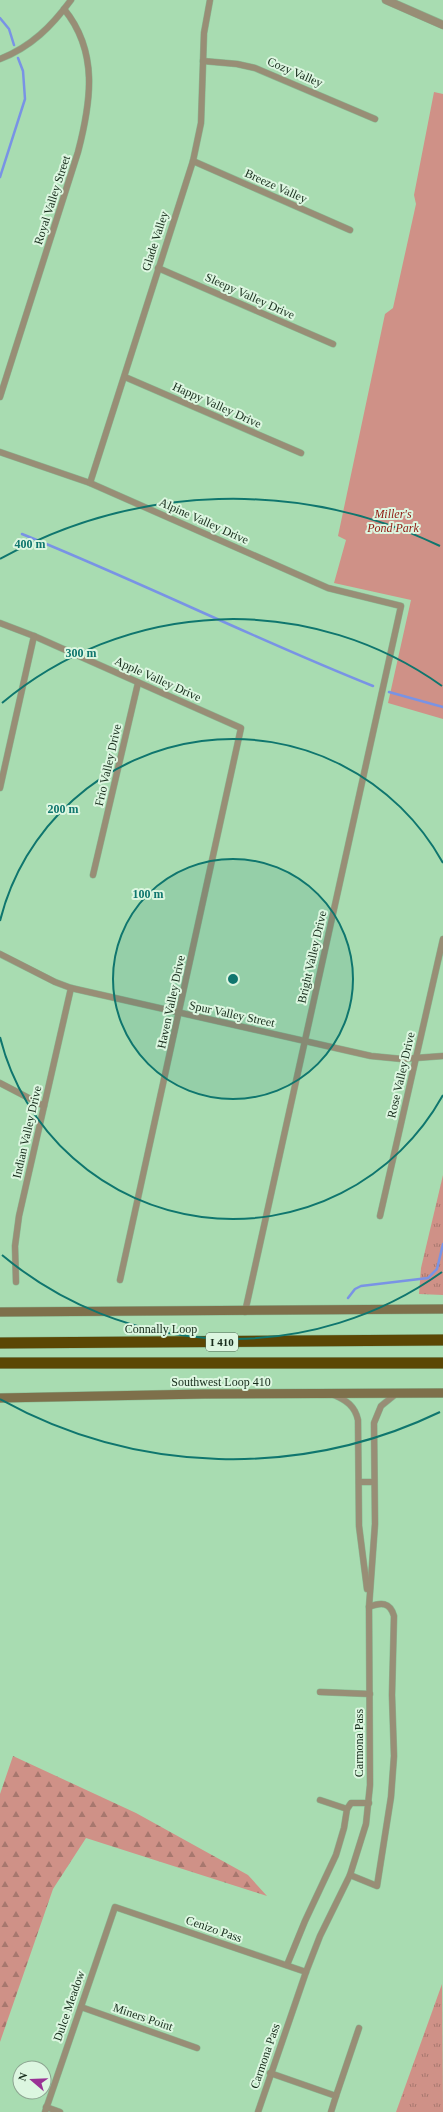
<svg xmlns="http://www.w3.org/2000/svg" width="443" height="2112" viewBox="0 0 443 2112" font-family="'Times New Roman',serif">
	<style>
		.grass { fill: url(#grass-tufts) }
		.forest { fill: url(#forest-firs) }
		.green { fill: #cf9187 }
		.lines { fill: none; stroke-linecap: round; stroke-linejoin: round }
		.stream { stroke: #7993e5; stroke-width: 2.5 }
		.minor-casing { stroke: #8bb993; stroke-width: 7 }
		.tertiary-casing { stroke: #8bb993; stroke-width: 9 }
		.secondary-casing { stroke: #8bb993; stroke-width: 10 }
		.motorway-casing { stroke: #8bb993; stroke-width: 12 }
		.minor { stroke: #988e76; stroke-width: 6 }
		.tertiary { stroke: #988e76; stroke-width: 8 }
		.secondary { stroke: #7e704b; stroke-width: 9 }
		.motorway { stroke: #5b4704; stroke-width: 11 }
		.ring { fill: none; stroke: #0f766e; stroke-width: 2 }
		.labels { text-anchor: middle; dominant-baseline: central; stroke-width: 4; stroke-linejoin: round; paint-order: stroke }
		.shield { fill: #dcf6e0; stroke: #516855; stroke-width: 1 }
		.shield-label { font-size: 11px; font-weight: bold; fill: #162b1a }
		.street-label { font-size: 12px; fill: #162b1a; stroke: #dcf6e0 }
		.park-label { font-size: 12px; font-style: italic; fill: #8f1810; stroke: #dcf6e0 }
		.centre { fill: #0f766e; stroke: #dcf6e0; stroke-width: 2 }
		.ring-label { font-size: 12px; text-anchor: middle; font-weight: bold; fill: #0f766e; stroke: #dcf6e0; stroke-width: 4; stroke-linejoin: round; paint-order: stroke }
	</style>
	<defs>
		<pattern id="grass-tufts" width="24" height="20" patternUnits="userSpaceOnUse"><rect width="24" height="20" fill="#cf9187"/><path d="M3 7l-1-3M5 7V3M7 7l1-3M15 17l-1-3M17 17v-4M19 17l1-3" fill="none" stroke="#a7776e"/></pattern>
		<pattern id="forest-firs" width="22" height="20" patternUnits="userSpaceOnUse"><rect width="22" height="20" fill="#cf9187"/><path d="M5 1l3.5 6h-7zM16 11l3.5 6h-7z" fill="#a7776e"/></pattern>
	</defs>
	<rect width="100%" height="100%" fill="#a8dcb1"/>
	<g class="grass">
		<polygon points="443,1175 443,1295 419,1294 421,1268"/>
		<polygon points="442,1984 443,2112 396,2112"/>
	</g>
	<polygon class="forest" points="13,1756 136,1813 248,1875 267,1896 86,1838 53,1889 0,2042 0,1794"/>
	<polygon class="green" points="434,92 443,94 443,719 388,703 411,600 334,583 346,540 338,536 385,314 393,308 416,204 414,195"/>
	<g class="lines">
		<g class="stream">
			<polyline points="0,18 9,29 14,45"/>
			<polyline points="0,177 25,99 23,71 18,58"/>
			<path d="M22,534C141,582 255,639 373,686"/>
			<polyline points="389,692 443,707"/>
			<polyline points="348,1298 355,1289 361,1286 428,1278 437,1269 443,1244"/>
		</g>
		<g class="minor-casing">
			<g id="minor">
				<path d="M0,59C31,47 52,26 71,0"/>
				<polyline points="203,61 237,64 255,68 375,119"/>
				<polyline points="193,161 350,230"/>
				<polyline points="158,268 333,344"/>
				<polyline points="125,377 301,453"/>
				<path d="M0,397L78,152C91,102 99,52 64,9"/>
				<polyline points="0,452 90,483 328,588 401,606 245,1312"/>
				<polyline points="90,483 193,161 201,123 204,33 210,0"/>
				<polyline points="0,623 34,636 241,728 120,1280"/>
				<polyline points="0,788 34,636"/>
				<polyline points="93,875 138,683"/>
				<polyline points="0,954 55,982 71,988 371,1056 402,1059 443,1056"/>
				<polyline points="0,1083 44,1106"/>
				<polyline points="380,1216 443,939"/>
				<polyline points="16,1282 15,1246 19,1216 71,988"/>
				<path d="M334,1395C346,1400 355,1406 358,1420L359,1526L367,1589"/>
				<polyline points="359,1482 374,1482"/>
				<polyline points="320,1692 370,1694"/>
				<polyline points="320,1800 347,1809"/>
				<path d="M350,1875L377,1886L391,1797L394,1756L392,1695L394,1616C390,1602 381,1602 369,1607"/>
				<polyline points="287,1965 305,1921 336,1855 344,1828 347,1809 351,1803 369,1803"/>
				<polyline points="81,2007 197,2048"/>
				<polyline points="270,2073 336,2096 331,2112"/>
				<polyline points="336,2096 359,2028"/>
				<polyline points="46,2107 60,2112"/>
				<polyline points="45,2112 115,1907 306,1972"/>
				<polyline points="258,2112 306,1972 320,1936 350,1875 366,1824 370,1785 369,1607 375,1524 374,1423 381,1406 397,1393"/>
			</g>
		</g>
		<g class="tertiary-casing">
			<polyline id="tertiary" points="386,0 443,25"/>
		</g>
		<g class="secondary-casing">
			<g id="secondary">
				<polyline points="0,1312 443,1309"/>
				<polyline points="0,1398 204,1394 443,1393"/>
			</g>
		</g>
		<g class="motorway-casing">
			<g id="motorway">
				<polyline points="0,1343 443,1340"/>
				<polyline points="0,1363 443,1363"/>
			</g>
		</g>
		<use href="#minor" class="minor"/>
		<use href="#tertiary" class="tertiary"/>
		<use href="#secondary" class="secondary"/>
		<use href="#motorway" class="motorway"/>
	</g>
	<circle cx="233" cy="979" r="120" fill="#0f766e" fill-opacity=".12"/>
	<g class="ring">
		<circle cx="233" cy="979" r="120"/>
		<path d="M443 1095A240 240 0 0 1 0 1037M0 921A240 240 0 0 1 443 863"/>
		<path d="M442 1272A360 360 0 0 1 2 1255M2 703A360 360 0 0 1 442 686"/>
		<path d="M440 1412A480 480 0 0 1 0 1399M0 559A480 480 0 0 1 440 546"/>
	</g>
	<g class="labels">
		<rect class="shield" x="206" y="1333" width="32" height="18" rx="3"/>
		<g class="shield-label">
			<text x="222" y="1342">I 410</text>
		</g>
		<g class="street-label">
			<text transform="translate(295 72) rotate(23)">Cozy Valley</text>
			<text transform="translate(276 186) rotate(24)">Breeze Valley</text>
			<text transform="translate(52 200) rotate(-72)">Royal Valley Street</text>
			<text transform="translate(155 241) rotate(-72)">Glade Valley</text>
			<text transform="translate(250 296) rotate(24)">Sleepy Valley Drive</text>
			<text transform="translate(217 405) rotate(24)">Happy Valley Drive</text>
			<text transform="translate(204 521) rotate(24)">Alpine Valley Drive</text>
			<text transform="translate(158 679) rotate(24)">Apple Valley Drive</text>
			<text transform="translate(108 765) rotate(-77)">Frio Valley Drive</text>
			<text transform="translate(312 957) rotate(-77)">Bright Valley Drive</text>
			<text transform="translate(171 1002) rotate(-78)">Haven Valley Drive</text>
			<text transform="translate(232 1014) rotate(12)">Spur Valley Street</text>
			<text transform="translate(401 1075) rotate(-77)">Rose Valley Drive</text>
			<text transform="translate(27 1132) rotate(-77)">Indian Valley Drive</text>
			<text x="161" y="1329">Connally Loop</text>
			<text x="221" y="1382">Southwest Loop 410</text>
			<text transform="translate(359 1743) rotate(-90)">Carmona Pass</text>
			<text transform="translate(214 1929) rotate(19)">Cenizo Pass</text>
			<text transform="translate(69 2006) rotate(-71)">Dulce Meadow</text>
			<text transform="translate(143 2017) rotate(19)">Miners Point</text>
			<text transform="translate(265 2056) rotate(-71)">Carmona Pass</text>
		</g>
		<g class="park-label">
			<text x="393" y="514">Miller's<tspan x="393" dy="14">Pond Park</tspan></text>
		</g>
	</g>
	<circle cx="233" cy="979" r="6" class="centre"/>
	<g class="ring-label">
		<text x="30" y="548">400 m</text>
		<text x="81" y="657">300 m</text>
		<text x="63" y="813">200 m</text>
		<text x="148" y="898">100 m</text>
	</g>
	<g transform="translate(32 2080) rotate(289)"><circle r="19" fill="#dcf6e0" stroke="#8da591"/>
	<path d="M0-3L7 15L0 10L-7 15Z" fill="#993295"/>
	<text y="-6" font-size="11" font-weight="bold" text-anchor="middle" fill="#162b1a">N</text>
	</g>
</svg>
